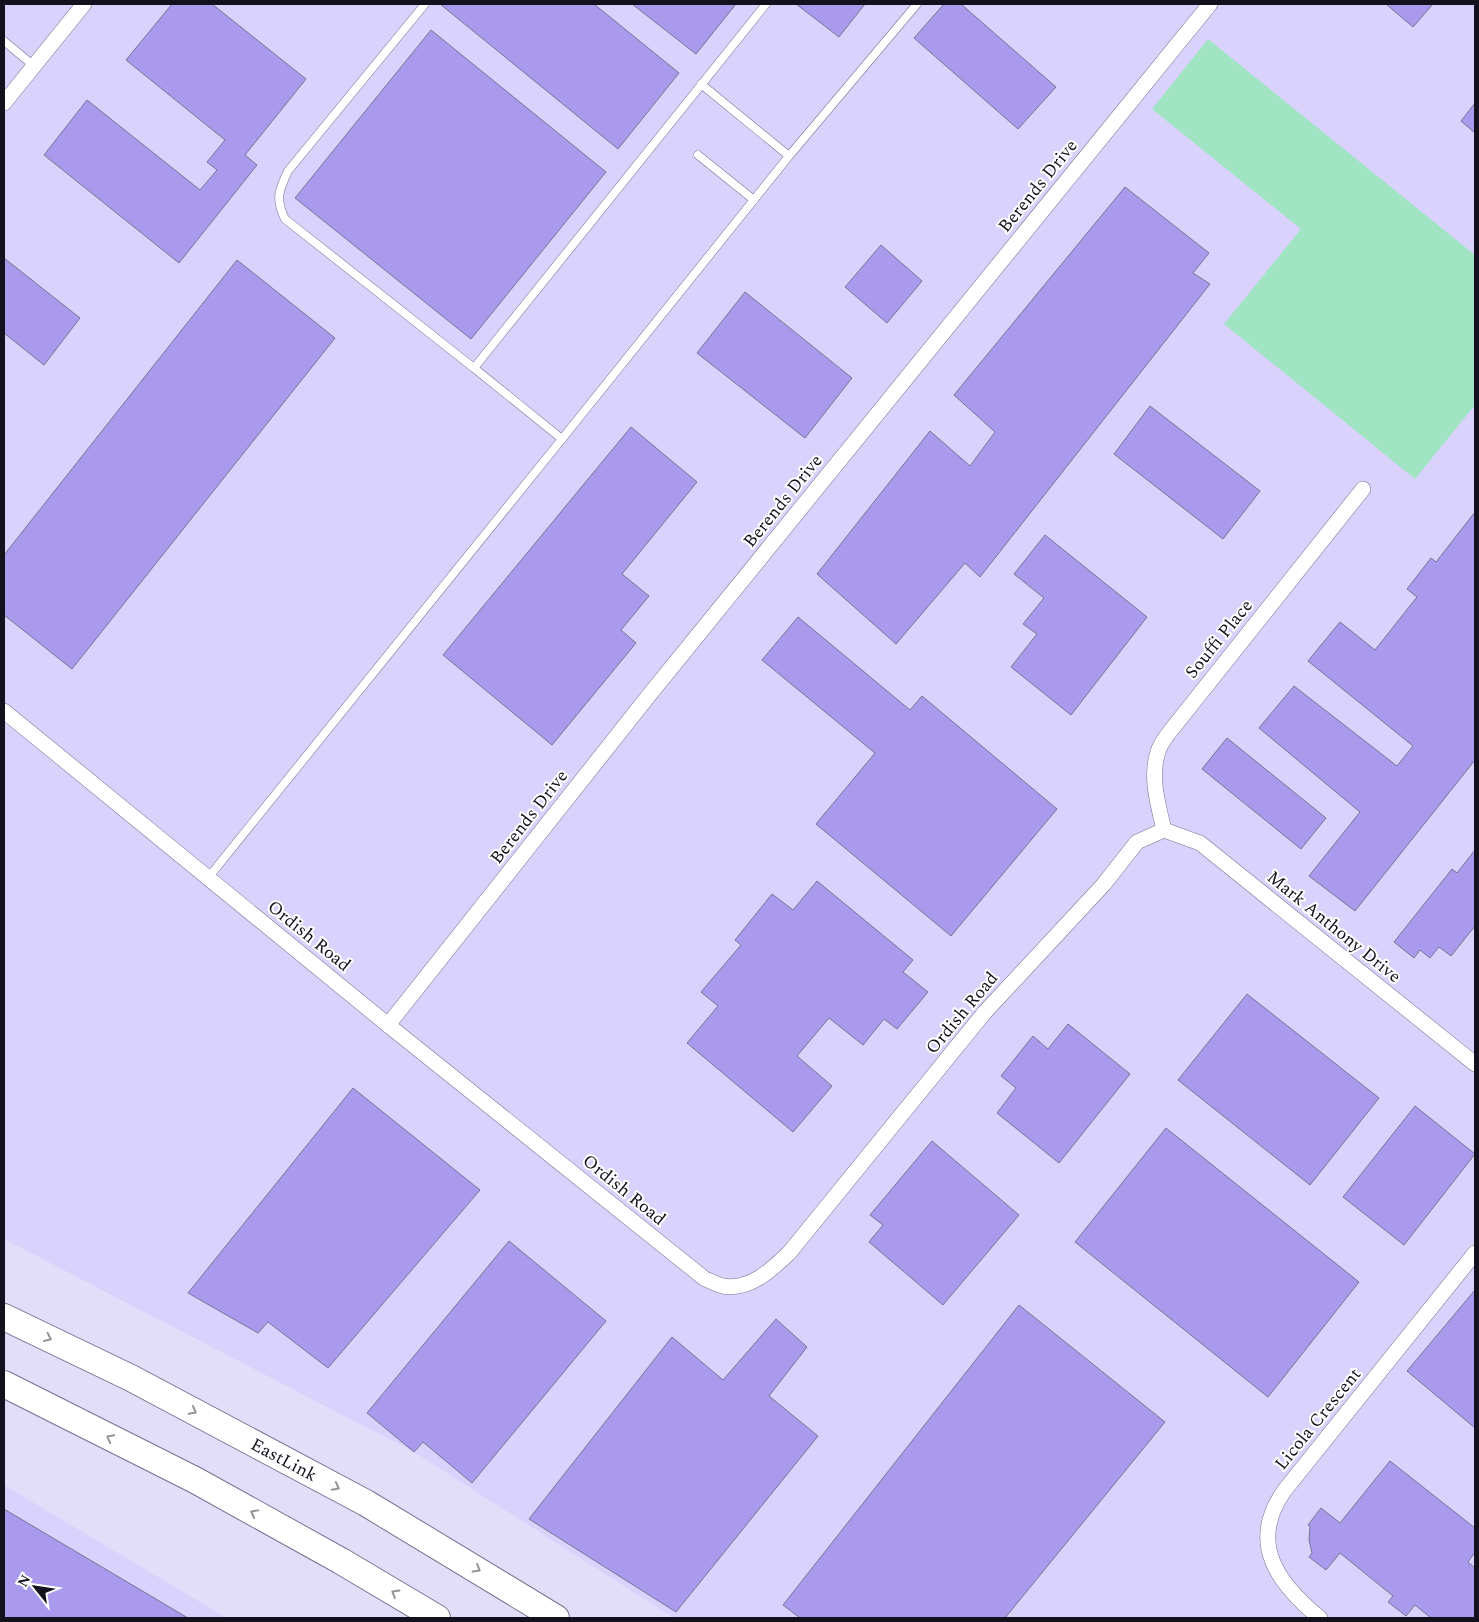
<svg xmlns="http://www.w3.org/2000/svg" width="1479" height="1622" viewBox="0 0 1479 1622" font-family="Spectral,serif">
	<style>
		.built { fill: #d8d2fc }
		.green { fill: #a0e4c3 }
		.building { fill: #aa9aed; stroke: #797493 }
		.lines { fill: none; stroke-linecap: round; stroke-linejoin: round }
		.lane-casing { stroke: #777291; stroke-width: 9 }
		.street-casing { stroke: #777291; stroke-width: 16 }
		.highway-casing { stroke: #777291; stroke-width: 28 }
		.lane { stroke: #fff; stroke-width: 8 }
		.street { stroke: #fff; stroke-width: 15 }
		.highway { stroke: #fff; stroke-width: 26 }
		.oneway { stroke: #959499 }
		.labels { text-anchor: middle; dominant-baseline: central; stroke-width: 4; stroke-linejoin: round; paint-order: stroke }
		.street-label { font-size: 18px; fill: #13111d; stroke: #fff }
	</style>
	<rect width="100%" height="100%" fill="#e2defa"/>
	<g class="built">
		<polygon points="4,4 1475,4 1475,1618 674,1618 414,1452 4,1239"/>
		<polygon points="4,1485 59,1518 227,1618 4,1618"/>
	</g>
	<polygon class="green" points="1208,39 1475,255 1475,405 1415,479 1224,324 1301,229 1152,109"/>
	<g class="building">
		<polygon points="172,4 212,4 306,79 245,155 257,165 179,263 44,155 87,100 200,190 217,170 207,162 225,140 126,60"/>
		<polygon points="440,4 594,4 679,73 618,149"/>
		<polygon points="632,4 736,4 696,54"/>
		<polygon points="796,4 865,4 839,37"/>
		<polygon points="944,4 961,4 1056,87 1018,129 914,38"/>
		<polygon points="1386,4 1433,4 1413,27"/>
		<polygon points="431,30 606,172 471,339 295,198"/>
		<polygon points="1475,103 1475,133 1461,121"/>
		<polygon points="1125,187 1209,253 1193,273 1210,284 980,577 965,563 896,644 817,574 930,431 970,466 995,432 954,395"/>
		<polygon points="881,245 922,281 887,323 845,287"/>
		<polygon points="4,258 80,318 44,365 4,333"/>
		<polygon points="237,260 335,338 72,669 4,615 4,555"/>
		<polygon points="745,292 852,378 805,438 697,353"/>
		<polygon points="1150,406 1260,491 1223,539 1114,454"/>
		<polygon points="631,427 697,482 622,574 649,596 621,630 636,643 552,745 443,655"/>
		<polygon points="1475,512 1475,760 1355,911 1309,876 1360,812 1259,728 1294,686 1397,766 1413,746 1308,661 1340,622 1375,650 1417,597 1407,589 1431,558 1436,562"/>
		<polygon points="1045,535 1147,617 1071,715 1011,667 1037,634 1023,624 1044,598 1014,574"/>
		<polygon points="798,617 910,710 922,696 1057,809 951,936 816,824 875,753 762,660"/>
		<polygon points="1227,738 1326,818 1301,849 1202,769"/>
		<polygon points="1475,850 1475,926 1451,956 1439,947 1430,958 1420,950 1414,958 1394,942 1452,869 1457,873"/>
		<polygon points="817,881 913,960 903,972 928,992 897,1029 884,1019 863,1045 829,1018 797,1056 832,1086 793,1132 687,1043 718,1006 701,992 741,945 735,940 772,894 793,910"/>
		<polygon points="1247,994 1379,1098 1310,1185 1178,1080"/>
		<polygon points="1068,1024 1130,1074 1059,1163 997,1113 1016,1088 1001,1076 1033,1036 1048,1049"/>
		<polygon points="353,1088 480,1190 328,1368 268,1322 258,1333 188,1293"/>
		<polygon points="1415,1106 1475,1154 1404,1245 1343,1197"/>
		<polygon points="1166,1128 1359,1282 1268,1397 1075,1242"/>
		<polygon points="932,1141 1019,1215 943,1305 869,1242 883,1225 870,1215"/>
		<polygon points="509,1241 606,1321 472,1483 423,1442 414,1452 367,1413"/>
		<polygon points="1475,1290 1475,1428 1407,1371"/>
		<polygon points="1019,1305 1165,1422 1005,1618 800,1618 783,1605"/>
		<polygon points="776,1319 807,1347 769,1396 818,1436 676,1612 529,1519 672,1337 723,1380"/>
		<polygon points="1390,1461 1475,1528 1475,1552 1468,1562 1475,1568 1475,1618 1431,1618 1415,1605 1406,1616 1388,1602 1393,1596 1340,1553 1326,1570 1309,1557 1312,1553 1309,1540 1310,1526 1308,1525 1321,1508 1340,1523"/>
		<polygon points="4,1509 188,1618 4,1618"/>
	</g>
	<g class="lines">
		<g class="lane-casing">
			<g id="lane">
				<path d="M425,4L288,171C279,190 275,199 285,219L474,368"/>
				<polyline points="4,41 34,66"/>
				<polyline points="698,155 754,200"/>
				<polyline points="789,156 917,4"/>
				<polyline points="562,439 789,156 701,84"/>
				<polyline points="208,878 562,439 474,368 766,4"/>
			</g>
		</g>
		<g class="street-casing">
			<g id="street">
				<polyline points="4,103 84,4"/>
				<path d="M4,711L388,1025L705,1279C711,1281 717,1285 723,1286C750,1291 772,1269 789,1253L985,1012L1104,884L1137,842L1164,830"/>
				<path d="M1164,830C1158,804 1149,775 1159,749C1162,742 1167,735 1172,729L1363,489"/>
				<polyline points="1164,830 1200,843 1475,1064"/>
				<polyline points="388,1025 650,694 1210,4"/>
				<path d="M1320,1618C1277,1583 1248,1543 1284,1491L1475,1253"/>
			</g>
		</g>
		<g class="highway-casing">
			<g id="highway">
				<polyline points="4,1317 131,1378 366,1503 556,1618"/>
				<polyline points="4,1384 195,1480 341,1561 437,1618"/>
			</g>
		</g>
		<use href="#lane" class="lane"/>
		<use href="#street" class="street"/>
		<use href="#highway" class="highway"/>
	</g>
	<defs><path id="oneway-chevron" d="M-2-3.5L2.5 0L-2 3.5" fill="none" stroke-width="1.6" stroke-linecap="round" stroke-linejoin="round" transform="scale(1.25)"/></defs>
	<g class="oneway">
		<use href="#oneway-chevron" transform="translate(48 1338) rotate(25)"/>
		<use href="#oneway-chevron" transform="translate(193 1411) rotate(28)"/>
		<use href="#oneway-chevron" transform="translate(110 1438) rotate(-153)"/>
		<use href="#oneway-chevron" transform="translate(336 1487) rotate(28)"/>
		<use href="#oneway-chevron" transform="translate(254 1513) rotate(-151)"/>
		<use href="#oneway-chevron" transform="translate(477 1569) rotate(31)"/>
		<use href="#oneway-chevron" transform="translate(395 1593) rotate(-149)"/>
	</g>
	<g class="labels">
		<g class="street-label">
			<text transform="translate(1038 186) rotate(-51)">Berends Drive</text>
			<text transform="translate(783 501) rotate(-51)">Berends Drive</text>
			<text transform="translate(1219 639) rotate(-51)">Souffi Place</text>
			<text transform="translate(529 817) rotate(-52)">Berends Drive</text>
			<text transform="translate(1334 927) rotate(39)">Mark Anthony Drive</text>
			<text transform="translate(309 936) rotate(39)">Ordish Road</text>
			<text transform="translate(962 1013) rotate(-50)">Ordish Road</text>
			<text transform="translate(624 1190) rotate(39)">Ordish Road</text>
			<text transform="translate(1318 1419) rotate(-51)">Licola Crescent</text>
			<text transform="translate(284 1460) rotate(28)">EastLink</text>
		</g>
	</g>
	<rect width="1479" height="1622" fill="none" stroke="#13111d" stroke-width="10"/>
	<g transform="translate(35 1587) rotate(300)" stroke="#ffffff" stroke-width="4" paint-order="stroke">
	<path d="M0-4L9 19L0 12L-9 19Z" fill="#13111d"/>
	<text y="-8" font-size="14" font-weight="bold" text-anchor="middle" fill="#13111d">N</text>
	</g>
</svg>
